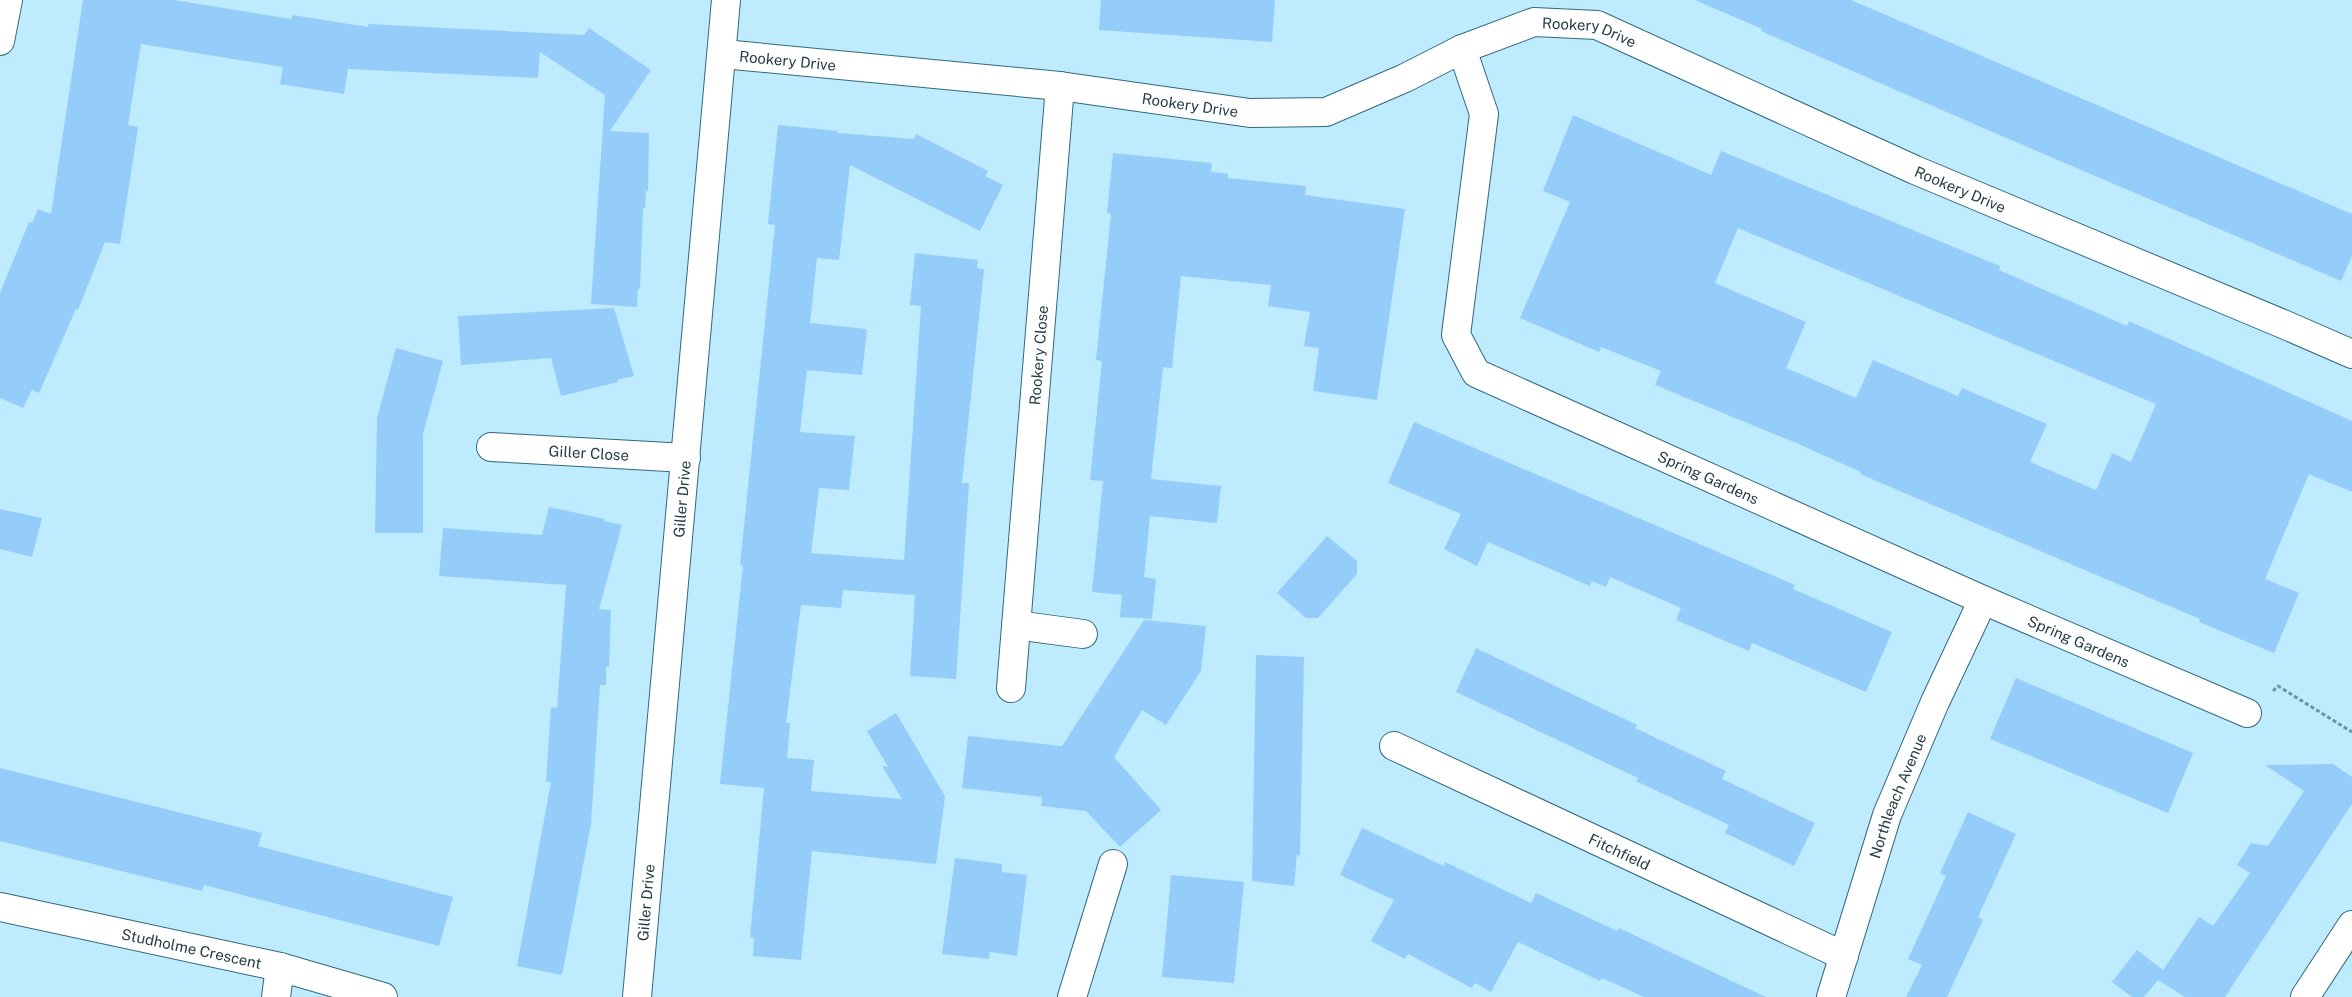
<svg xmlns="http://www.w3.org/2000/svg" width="2352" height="997" viewBox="0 0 2352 997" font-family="'Public Sans',sans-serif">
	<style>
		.building { fill: #95cdfa; fill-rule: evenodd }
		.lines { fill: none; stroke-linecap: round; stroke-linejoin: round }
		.minor-casing { stroke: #32697c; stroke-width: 30 }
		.path { stroke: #70929f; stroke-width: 3; stroke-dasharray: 4 2.5; stroke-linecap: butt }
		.minor { stroke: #fff; stroke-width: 28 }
		.labels { text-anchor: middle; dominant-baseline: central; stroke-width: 4; stroke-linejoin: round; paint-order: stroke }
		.street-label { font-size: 15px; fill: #263d46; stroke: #beebfd }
	</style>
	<rect width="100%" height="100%" fill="#beebfd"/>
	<g class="building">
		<polygon points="83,0 174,0 291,19 292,15 368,27 368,24 584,35 589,28 651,70 610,131 649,133 648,191 646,191 645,208 643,208 640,289 638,289 637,307 591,304 605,95 540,52 538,78 348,69 344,94 280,84 283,67 141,44 128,125 138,127 120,244 105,242 78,310 76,309 39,393 32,390 23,408 0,398 0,293 29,222 32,223 38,209 51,214"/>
		<polygon points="1101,0 1275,0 1272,42 1099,30"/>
		<polygon points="1695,0 1851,0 2352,214 2352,256 2341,281 1990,131 1761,31 1762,29"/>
		<path d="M1573,115L1711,175L1721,151L2000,266L1999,270L2127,326L2129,321L2352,421V492L2309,474L2265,579L2299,593L2274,653L2199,622L2200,619L2134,591L1860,474L1861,472L1796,443L1655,385L1661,371L1601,347L1599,352L1520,318L1570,202L1543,191ZM1738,228L2156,404L2131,462L2112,453L2096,490L2030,462L2047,424L1962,388L1958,396L1873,360L1856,398L1786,368L1806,322L1715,283Z"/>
		<polygon points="778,125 838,131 838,133 914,139 916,134 988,171 985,176 1003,185 980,231 850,165 839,260 817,258 810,323 867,329 862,375 807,370 800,432 855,436 849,490 819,488 811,553 904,560 921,306 910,305 915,253 978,260 977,268 984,269 962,483 969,483 956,679 910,676 915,595 843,590 841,608 801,605 786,723 790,723 787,758 814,760 811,791 902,799 882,766 888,767 867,731 896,713 945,796 936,864 812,851 801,960 753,956 754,938 750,937 764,788 720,784 743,565 740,565 775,225 768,224"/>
		<polygon points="1113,153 1212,163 1211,172 1228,174 1228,178 1306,186 1305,195 1405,209 1377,400 1313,391 1319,348 1304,346 1310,312 1268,306 1271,285 1181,276 1172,368 1163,367 1151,479 1221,486 1217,523 1150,516 1144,577 1156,579 1152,619 1120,617 1122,595 1092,592 1103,481 1090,480 1102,361 1096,360 1111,214 1107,213"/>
		<polygon points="614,308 634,376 617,380 618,382 561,396 551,358 461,365 458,316"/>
		<polygon points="396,348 443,361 423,434 423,533 375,533 377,418"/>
		<polygon points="1414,422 1795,585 1793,589 1892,632 1866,692 1752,643 1749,651 1676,620 1681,608 1610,577 1606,587 1592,581 1590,586 1488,542 1477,566 1444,549 1461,514 1388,483"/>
		<polygon points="549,507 605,519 604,521 622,525 599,609 611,610 609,667 606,667 606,685 600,685 591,824 562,975 517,966 551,782 546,782 551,707 557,708 566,585 439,576 443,528 542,535"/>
		<polygon points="0,509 42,518 32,557 0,549"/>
		<polygon points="1327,536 1357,561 1357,574 1318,618 1306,618 1277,593"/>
		<polygon points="1144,620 1206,626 1201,671 1166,725 1142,710 1114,757 1161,810 1120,847 1086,811 1041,806 1042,797 962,788 968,736 1062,746"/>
		<polygon points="1476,648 1637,725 1635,728 1726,771 1722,779 1815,823 1794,866 1725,833 1729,825 1636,781 1638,778 1456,692"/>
		<polygon points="1256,655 1304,657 1300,856 1297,854 1294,886 1252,881"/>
		<polygon points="2016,678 2193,753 2168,813 1990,739"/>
		<polygon points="2333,764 2352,777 2352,804 2225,997 2185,997 2158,980 2144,997 2132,997 2112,982 2137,950 2163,970 2199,917 2213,926 2250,873 2237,865 2251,843 2268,846 2304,791 2265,765"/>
		<polygon points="0,768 262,833 258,846 453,897 439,946 204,885 202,891 0,841"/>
		<polygon points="1968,812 2016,834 1978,917 1983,920 1947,997 1906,997 1922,965 1908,959 1946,876 1940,873"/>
		<polygon points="1362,828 1444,866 1445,862 1531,903 1536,893 1617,931 1619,928 1766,997 1644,997 1602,978 1600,981 1518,942 1491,992 1475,983 1472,988 1408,954 1405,959 1371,941 1394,900 1340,875"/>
		<polygon points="955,858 1002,864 1002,872 1027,875 1017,956 990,952 989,959 942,954"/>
		<polygon points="1171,875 1244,882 1234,983 1162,977"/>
	</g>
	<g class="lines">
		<g class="minor-casing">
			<g id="minor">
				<polyline points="0,41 8,0"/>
				<path id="s1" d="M1462,49L1484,114L1456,335L1476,373L1983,600L2247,713"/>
				<path id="s2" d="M723,54L1060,86L1250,113L1326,112L1405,78L1462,49L1534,22L1597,25L1915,170L2283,324L2352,354"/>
				<path id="s3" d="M491,447L686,458"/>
				<polyline points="1016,625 1083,634"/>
				<path id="s4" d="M1011,688L1060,86"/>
				<path id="s5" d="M1394,746L1844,956"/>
				<path id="s6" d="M0,907L280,967L383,997"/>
				<polyline points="276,997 280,967"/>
				<path id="s7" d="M637,997L726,0"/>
				<polyline points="1072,997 1113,864"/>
				<path id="s8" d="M1831,997L1887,815L1935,702L1983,600"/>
				<polyline points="2305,997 2352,925"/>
			</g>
		</g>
		<polyline class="path" points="2273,691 2278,686 2352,732"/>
		<use href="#minor" class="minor"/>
	</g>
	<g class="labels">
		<g class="street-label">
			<text stroke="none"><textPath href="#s2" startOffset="890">Rookery Drive</textPath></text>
			<text stroke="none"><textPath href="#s2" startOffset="65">Rookery Drive</textPath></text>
			<text stroke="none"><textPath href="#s2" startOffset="470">Rookery Drive</textPath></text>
			<text stroke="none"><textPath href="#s2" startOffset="1295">Rookery Drive</textPath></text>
			<text stroke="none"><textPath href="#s4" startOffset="334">Rookery Close</textPath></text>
			<text stroke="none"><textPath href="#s3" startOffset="98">Giller Close</textPath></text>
			<text stroke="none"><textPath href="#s1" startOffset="589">Spring Gardens</textPath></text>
			<text stroke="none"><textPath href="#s7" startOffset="500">Giller Drive</textPath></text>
			<text stroke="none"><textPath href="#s1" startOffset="994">Spring Gardens</textPath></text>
			<text stroke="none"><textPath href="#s8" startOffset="212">Northleach Avenue</textPath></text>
			<text stroke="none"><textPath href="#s5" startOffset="249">Fitchfield</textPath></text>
			<text stroke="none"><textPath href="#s7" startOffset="95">Giller Drive</textPath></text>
			<text stroke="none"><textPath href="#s6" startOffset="196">Studholme Crescent</textPath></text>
		</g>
	</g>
</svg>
